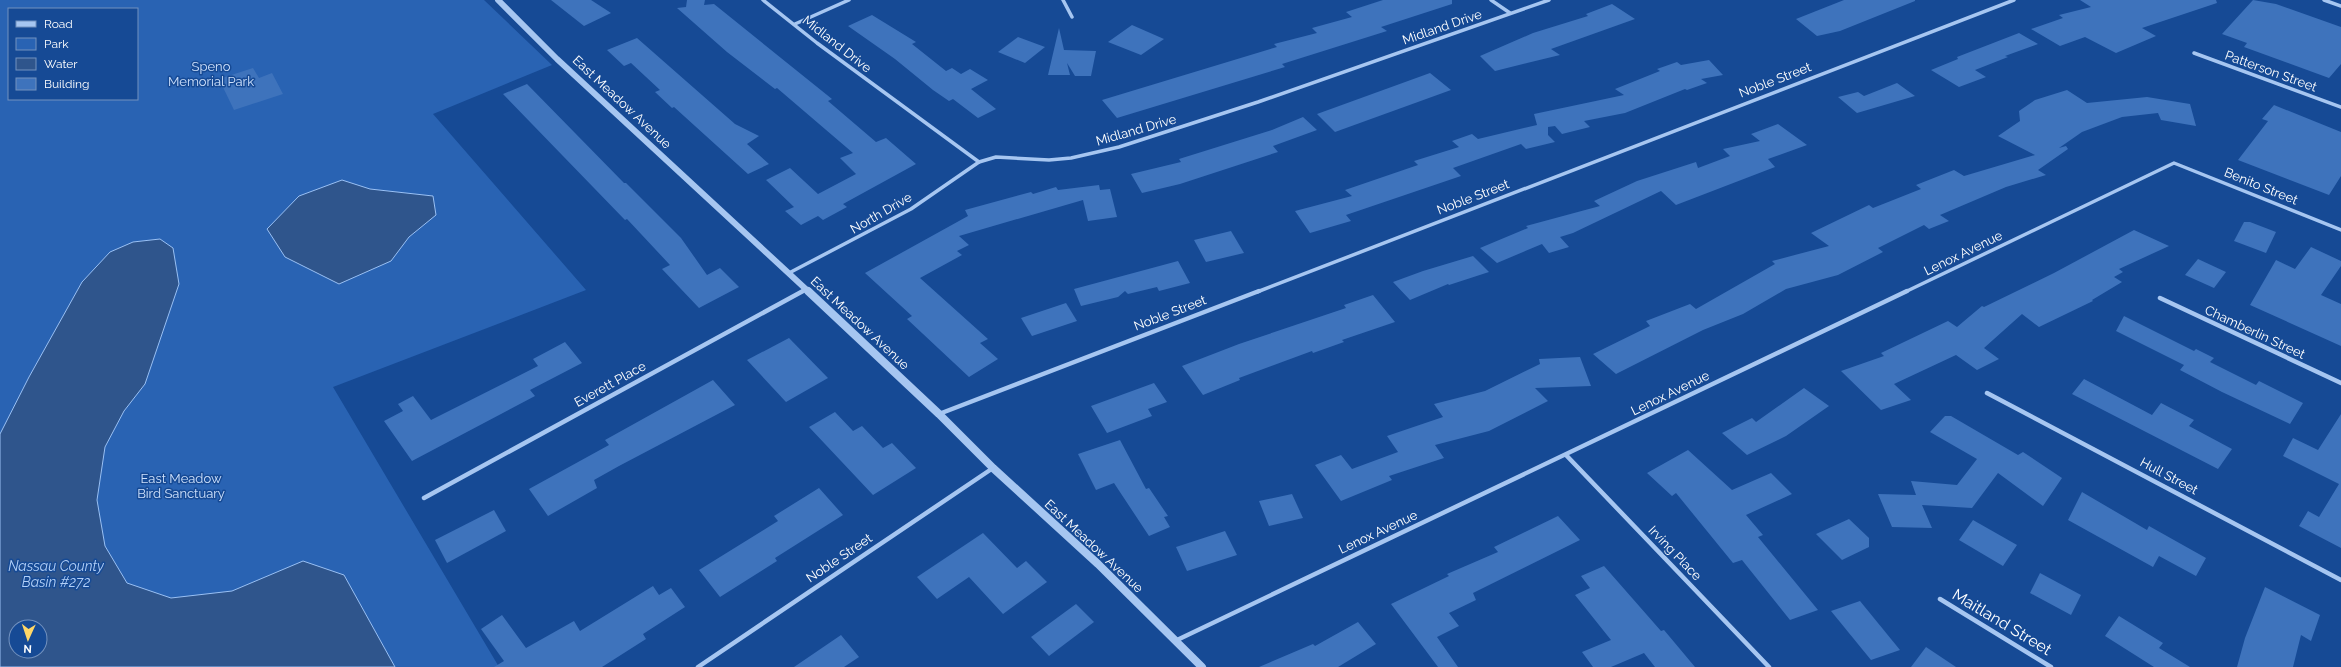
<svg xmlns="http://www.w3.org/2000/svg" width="2341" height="667" viewBox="0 0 2341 667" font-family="Raleway,sans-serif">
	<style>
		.green { fill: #2963b3; fill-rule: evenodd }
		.water { fill: #2f558c; stroke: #99c0f4; fill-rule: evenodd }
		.building { fill: #3e73bc }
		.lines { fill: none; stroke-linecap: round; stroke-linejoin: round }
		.minor-far1 { stroke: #a6c6f1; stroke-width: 3.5 }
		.minor { stroke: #a6c6f1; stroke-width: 4.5 }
		.tertiary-far1 { stroke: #a6c6f1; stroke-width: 6 }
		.tertiary { stroke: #a6c6f1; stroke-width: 8 }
		.labels { text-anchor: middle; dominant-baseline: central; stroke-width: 3; stroke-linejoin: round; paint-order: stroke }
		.street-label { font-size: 13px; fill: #fff; stroke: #164a95 }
		.park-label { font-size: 13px; fill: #cee1fc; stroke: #164a95 }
		.water-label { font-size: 14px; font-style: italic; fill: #b3d0f8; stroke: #164a95 }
		.near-street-label { font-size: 16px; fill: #fff; stroke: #164a95 }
	</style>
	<rect width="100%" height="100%" fill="#164a95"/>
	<path class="green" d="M0,0H484L552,65L433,114L586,290L333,387L499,667H0ZM9,9H137V99H9ZM16,627H40V651H16Z"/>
	<g class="water">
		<polygon points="342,180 370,189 433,196 436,215 409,237 391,261 339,284 285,257 267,229 299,196"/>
		<path d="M160,239L173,248L179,284L145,384L124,411L105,447L97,500L105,546L127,583L171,598L232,591L303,561L344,575L395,667H0V434L29,377L82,282L110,252L133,242ZM16,627H40V651H16Z"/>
	</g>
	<g class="building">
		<polygon points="551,0 591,0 611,13 584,26"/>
		<polygon points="687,0 705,0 704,5 714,4 832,99 828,101 876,142 886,138 916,164 843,204 847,207 823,220 818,216 801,225 785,211 794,207 766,180 790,168 818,194 856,174 840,158 853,153 777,88 775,89 727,52 677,8 686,7"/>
		<polygon points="1383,0 1452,0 1452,4 1381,27 1387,31 1282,64 1285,67 1117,118 1102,100 1277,47 1274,44 1317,33 1312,28 1352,17 1346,12"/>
		<polygon points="1844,0 1915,0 1915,1 1840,31 1817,36 1796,19"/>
		<polygon points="2080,0 2216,0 2217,3 2142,28 2156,36 2116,53 2085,37 2060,46 2031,29 2063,18 2059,15 2091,7"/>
		<polygon points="2253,0 2276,4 2341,27 2341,64 2329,78 2244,47 2247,43 2222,34"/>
		<polygon points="1612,4 1635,19 1551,49 1560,55 1495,71 1480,56 1533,33 1588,16 1586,14"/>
		<polygon points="872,15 916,42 912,44 946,71 952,68 961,74 970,69 988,80 971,89 996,109 978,118 953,99 949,101 933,90 895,59 848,26"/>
		<polygon points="1132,25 1164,39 1141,55 1108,42"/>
		<polygon points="1059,28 1064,50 1096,51 1091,76 1075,76 1067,63 1070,75 1048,75"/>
		<polygon points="2019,33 2038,44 2005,56 2008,57 1975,70 1986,77 1959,87 1931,70 1958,59 1957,57"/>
		<polygon points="1018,37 1045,47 1025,63 998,52"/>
		<polygon points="637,38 735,124 759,136 747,144 769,164 748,174 674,107 672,108 655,92 660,90 631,63 624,66 607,50"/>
		<polygon points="1709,60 1723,75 1701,79 1707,83 1687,90 1685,89 1625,113 1584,121 1590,127 1562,134 1555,126 1548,127 1548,135 1555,142 1526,149 1521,144 1453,168 1461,176 1346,215 1351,221 1310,233 1295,211 1352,196 1345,190 1418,165 1414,161 1459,147 1452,141 1472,134 1478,139 1537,125 1534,114 1624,95 1615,89 1660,71 1657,69 1677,62 1681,65"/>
		<polygon points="253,68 259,78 272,73 283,94 234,110 219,79"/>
		<polygon points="1430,73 1451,90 1335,132 1317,114"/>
		<polygon points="1897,83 1915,96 1857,113 1838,97 1858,92 1864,96"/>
		<polygon points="527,84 624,183 626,183 681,238 707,275 720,268 739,287 699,308 662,269 670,265 627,219 625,220 503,94"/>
		<polygon points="2067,90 2087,103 2147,97 2190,104 2196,126 2161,120 2158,113 2122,117 2082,132 2059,148 2066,146 2068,149 2038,170 2046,175 2006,187 1940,215 1949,221 1929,229 1924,225 1878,248 1883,252 1838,275 1786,289 1743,314 1703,330 1616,374 1593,354 1650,326 1646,321 1690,304 1696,309 1775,264 1772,261 1829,246 1811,233 1869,205 1873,208 1921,189 1916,185 1954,170 1964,176 2035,155 1998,136 2020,121 2019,111 2035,100"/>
		<polygon points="2274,105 2341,132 2341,176 2329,195 2238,160 2268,121 2262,119"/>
		<polygon points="1303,117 1317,130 1273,146 1278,152 1180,184 1142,193 1131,174 1181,162 1179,159 1272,130"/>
		<polygon points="1778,124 1807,145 1768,159 1775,167 1676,205 1661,191 1573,233 1560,237 1569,247 1549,253 1542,244 1497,263 1480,248 1528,228 1526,226 1600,206 1594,201 1637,181 1696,162 1698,168 1730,156 1723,149 1760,141 1751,134"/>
		<polygon points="1099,185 1100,190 1110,189 1117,217 1088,221 1083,200 959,236 969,245 957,251 962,255 920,278 988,339 980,343 998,359 969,377 907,319 912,316 865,273 968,216 965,210 1031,192 1033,194 1056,187 1058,190"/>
		<polygon points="2244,222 2250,222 2276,232 2266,253 2234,241"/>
		<polygon points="2134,230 2169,246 2119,269 2123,272 2114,277 2122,282 2092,300 2093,301 2039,327 2022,314 1984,348 1999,359 1977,370 1956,355 1894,384 1911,400 1881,410 1841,371 1884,356 1881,353 1948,321 1957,327 1982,306 1984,307 2054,273"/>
		<polygon points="1231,231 1244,253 1206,262 1194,240"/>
		<polygon points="2311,247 2341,261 2341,266 2321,295 2341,304 2341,346 2250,305 2276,260 2295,269"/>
		<polygon points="1473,256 1489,272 1449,285 1448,284 1410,300 1393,282 1423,271"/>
		<polygon points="2198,259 2226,272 2214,288 2185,275"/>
		<polygon points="1178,261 1190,283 1159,291 1157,287 1128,294 1125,291 1118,297 1081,306 1074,289"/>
		<polygon points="1373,295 1395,322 1342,340 1344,342 1313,353 1312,351 1239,378 1240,380 1203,395 1182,366 1239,344 1346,308 1344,305"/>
		<polygon points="1066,303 1077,321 1032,336 1021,318"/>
		<polygon points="2124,316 2194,351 2196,349 2214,358 2210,362 2256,385 2259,381 2303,403 2290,424 2222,392 2180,370 2184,365 2116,331"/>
		<polygon points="789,338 828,378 786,402 747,360"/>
		<polygon points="565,342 582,363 530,390 535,396 412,461 384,421 403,411 398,404 413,396 431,420 538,366 533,359"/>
		<polygon points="1580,357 1591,386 1535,388 1548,401 1489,431 1435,445 1444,458 1389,476 1392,480 1341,501 1315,465 1341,455 1352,469 1398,452 1387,436 1443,417 1434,404 1485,391 1540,364 1539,359"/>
		<polygon points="2084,379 2152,415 2161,403 2194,420 2189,426 2232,449 2218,469 2072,394"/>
		<polygon points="713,380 735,405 619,466 594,480 597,488 548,516 529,489 609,445 605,440"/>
		<polygon points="1154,383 1167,402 1148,409 1152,416 1107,433 1091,406"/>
		<polygon points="1804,388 1829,406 1786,436 1747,455 1722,433 1752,418 1756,422"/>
		<polygon points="835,412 853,431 862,426 883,448 892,443 916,468 873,495 809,427"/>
		<polygon points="2341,414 2341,548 2299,526 2308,511 2319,517 2339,484 2283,456 2293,438 2318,450"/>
		<polygon points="1945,416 1951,416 2018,455 2023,452 2062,478 2043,506 1998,473 1972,508 1922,505 1932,528 1892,527 1878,494 1916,495 1911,481 1957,485 1977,459 1930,432"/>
		<polygon points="1120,440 1146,489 1149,488 1168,516 1164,517 1170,527 1149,536 1114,483 1096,490 1078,454"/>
		<polygon points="1688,450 1732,490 1771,473 1792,494 1746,515 1763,535 1758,537 1818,610 1790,620 1742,560 1733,563 1676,493 1672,496 1647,473"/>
		<polygon points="819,488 843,515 775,558 777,561 720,597 699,570 778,521 774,516"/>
		<polygon points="2082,492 2147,530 2149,526 2206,558 2196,576 2159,556 2153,567 2068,520"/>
		<polygon points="1292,494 1303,518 1269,526 1259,501"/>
		<polygon points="494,510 506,531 447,563 435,540"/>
		<polygon points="1558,516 1580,540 1473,593 1476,600 1449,613 1459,626 1437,637 1458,667 1438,667 1391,604 1449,576 1447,574 1498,552 1494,547"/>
		<polygon points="1849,519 1869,538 1869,547 1842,560 1816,534"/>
		<polygon points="1973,520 2017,545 2003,566 1959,540"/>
		<polygon points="1225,531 1237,555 1187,571 1176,547"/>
		<polygon points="983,533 1017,568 1026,561 1047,582 1003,614 969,577 937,599 917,577"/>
		<polygon points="1604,566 1661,631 1664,630 1695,667 1655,667 1644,653 1611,667 1593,667 1582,652 1611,640 1575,595 1590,588 1581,576"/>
		<polygon points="2040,573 2081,595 2071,615 2030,593"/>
		<polygon points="653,586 659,595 671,588 685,607 643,634 646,639 602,667 494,667 504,661 481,629 502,615 526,648 574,621 580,631"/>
		<polygon points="2265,587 2320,615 2311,641 2301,635 2293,667 2237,667 2245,638"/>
		<polygon points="1860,601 1900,650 1871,660 1831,611"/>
		<polygon points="1076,604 1094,622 1049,656 1031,637"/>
		<polygon points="2119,616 2163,643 2159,648 2190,667 2154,667 2105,636"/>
		<polygon points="1358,622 1376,644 1338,667 1259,667 1313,644 1315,646"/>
		<polygon points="841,635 859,657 844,667 794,667"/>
		<polygon points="1926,647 1956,667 1911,667"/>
	</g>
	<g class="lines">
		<g class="minor-far1">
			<polyline points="763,0 817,43 979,162 996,157 1049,160 1071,158 1119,147 1258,102 1549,0"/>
			<polyline points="1063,0 1072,17"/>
			<polyline points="1491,0 1510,13"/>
			<polyline points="2324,0 2341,6"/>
			<polyline points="795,24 849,0"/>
			<polyline points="2194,53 2341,107"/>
			<polyline points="789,273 911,209 979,162"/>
			<polyline points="801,292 806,289"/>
			<polyline points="1257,292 2014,0"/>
			<polyline points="1905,292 2174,163 2341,230"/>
		</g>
		<g class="minor">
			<polyline points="2160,298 2341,383"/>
			<polyline points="1987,393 2341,580"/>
			<polyline points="939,414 1259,291"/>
			<polyline points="1566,455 1769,667"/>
			<polyline points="424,498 803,291"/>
			<polyline points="1940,599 2051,667"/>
			<polyline points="1175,641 1907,291"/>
			<polyline points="698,667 993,468"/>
		</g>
		<polyline class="tertiary-far1" points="498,0 557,59 809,292"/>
		<polyline class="tertiary" points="808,291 939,414 993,468 1098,564 1202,667"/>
	</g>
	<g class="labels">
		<g class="street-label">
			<text transform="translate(1442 27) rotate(-19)">Midland Drive</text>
			<text transform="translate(837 44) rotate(38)">Midland Drive</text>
			<text transform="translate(2271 71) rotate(20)">Patterson Street</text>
			<text transform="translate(1775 80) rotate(-21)">Noble Street</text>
			<text transform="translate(622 102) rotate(43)">East Meadow Avenue</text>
			<text transform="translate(1136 130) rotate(-16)">Midland Drive</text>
			<text transform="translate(2261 186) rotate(22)">Benito Street</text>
			<text transform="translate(1473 197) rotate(-21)">Noble Street</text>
			<text transform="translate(881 213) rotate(-30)">North Drive</text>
			<text transform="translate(1963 253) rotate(-26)">Lenox Avenue</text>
			<text transform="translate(1170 313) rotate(-21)">Noble Street</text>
			<text transform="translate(860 323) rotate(43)">East Meadow Avenue</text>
			<text transform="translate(2255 332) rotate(25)">Chamberlin Street</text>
			<text transform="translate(610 384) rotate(-29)">Everett Place</text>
			<text transform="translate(1670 393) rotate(-26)">Lenox Avenue</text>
			<text transform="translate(2169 476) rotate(28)">Hull Street</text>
			<text transform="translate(1378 532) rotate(-25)">Lenox Avenue</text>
			<text transform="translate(1094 546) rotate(43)">East Meadow Avenue</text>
			<text transform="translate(1675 553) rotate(46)">Irving Place</text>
			<text transform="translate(839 558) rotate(-34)">Noble Street</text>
		</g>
		<g class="park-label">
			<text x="211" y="66">Speno<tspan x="211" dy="15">Memorial Park</tspan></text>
			<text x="181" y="478">East Meadow<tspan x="181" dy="15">Bird Sanctuary</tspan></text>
		</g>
		<g class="water-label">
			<text x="56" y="566">Nassau County<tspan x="56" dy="16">Basin #272</tspan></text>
		</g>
		<g class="near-street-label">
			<text transform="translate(2002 622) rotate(31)">Maitland Street</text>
		</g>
	</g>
	<rect x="8" y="8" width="130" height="92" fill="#164a95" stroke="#7392bf"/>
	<rect x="16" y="21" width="20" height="6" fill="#a6c6f1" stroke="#7392bf"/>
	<text x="44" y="28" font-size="12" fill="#ffffff">Road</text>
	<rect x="16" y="38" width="20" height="12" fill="#2963b3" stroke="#7392bf"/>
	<text x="44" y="48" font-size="12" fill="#ffffff">Park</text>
	<rect x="16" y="58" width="20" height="12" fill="#2f558c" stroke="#7392bf"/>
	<text x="44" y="68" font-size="12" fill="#ffffff">Water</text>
	<rect x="16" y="78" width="20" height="12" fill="#3e73bc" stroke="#7392bf"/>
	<text x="44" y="88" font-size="12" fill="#ffffff">Building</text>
	<g transform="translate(28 639) rotate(183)"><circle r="19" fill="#164a95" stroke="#7392bf"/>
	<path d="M0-3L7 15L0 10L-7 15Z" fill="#ffd767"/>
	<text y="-6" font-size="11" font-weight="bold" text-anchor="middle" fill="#ffffff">N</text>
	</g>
</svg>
